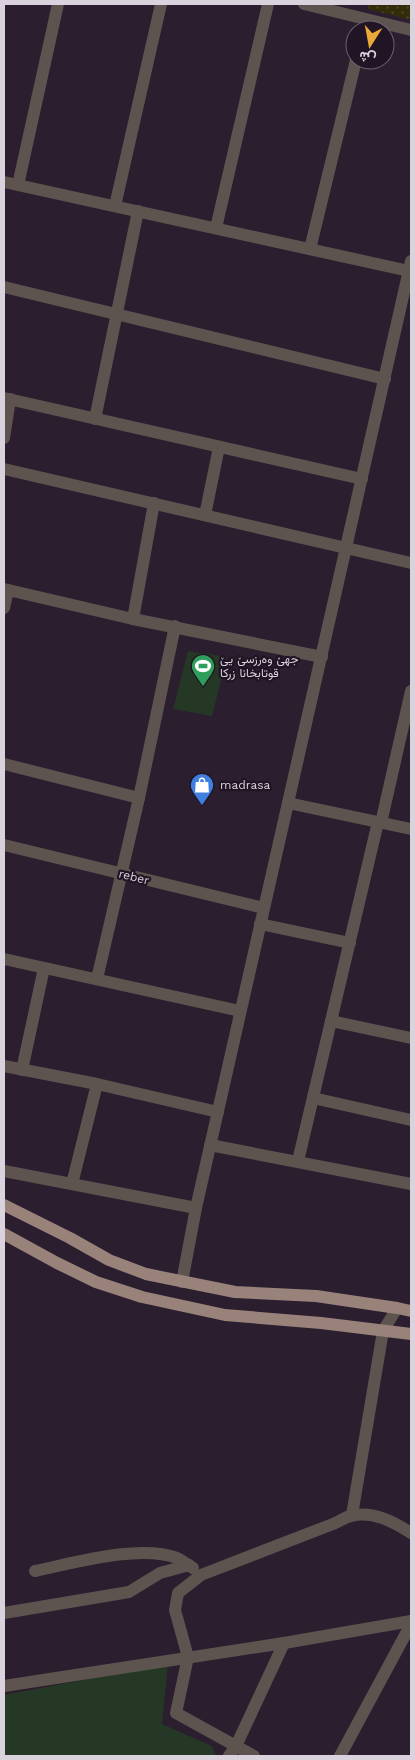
<svg xmlns="http://www.w3.org/2000/svg" width="415" height="1760" viewBox="0 0 415 1760" font-family="'Work Sans',Vazirmatn,sans-serif">
	<style>
		.green { fill: #243825 }
		.sand { fill: url(#sand-dots) }
		.lines { fill: none; stroke-linecap: round; stroke-linejoin: round }
		.minor { stroke: #5e544f; stroke-width: 12 }
		.major { stroke: #98827a; stroke-width: 12 }
		.labels { text-anchor: middle; dominant-baseline: central; stroke-width: 4.5; stroke-linejoin: round; paint-order: stroke }
		.poi-label { font-size: 12px; fill: #dad2dd; stroke: #211525; text-anchor: start }
		.street-label { font-size: 12px; fill: #dad2dd; stroke: #211525 }
	</style>
	<defs>
		<pattern id="sand-dots" width="8" height="8" patternUnits="userSpaceOnUse" patternTransform="scale(1.25)"><rect width="8" height="8" fill="#332b09"/><path d="M2 2h.1M6 6h.1" fill="none" stroke="#50492c" stroke-width="1.8" stroke-linecap="round"/></pattern>
	</defs>
	<rect width="100%" height="100%" fill="#2b1e2f"/>
	<g class="green">
		<polygon points="188,651 227,657 212,716 173,709"/>
		<polygon points="168,1664 162,1724 212,1746 216,1756 4,1756 4,1695"/>
	</g>
	<polygon class="sand" points="368,4 411,4 411,20 368,9"/>
	<g class="lines">
		<g class="minor">
			<polyline points="304,4 411,30"/>
			<polyline points="4,182 409,271"/>
			<polyline points="18,185 58,4"/>
			<polyline points="115,206 161,4"/>
			<polyline points="216,228 268,4"/>
			<polyline points="310,249 356,60"/>
			<polyline points="4,287 385,379"/>
			<polyline points="4,398 362,479"/>
			<polyline points="95,419 138,211"/>
			<polyline points="4,438 10,399"/>
			<polyline points="4,469 411,563"/>
			<polyline points="205,515 219,447"/>
			<polyline points="4,589 133,619 322,657"/>
			<polyline points="4,608 8,590"/>
			<polyline points="133,619 154,503"/>
			<polyline points="4,764 139,798"/>
			<polyline points="288,803 411,829"/>
			<polyline points="381,823 411,691"/>
			<polyline points="4,845 264,908"/>
			<polyline points="260,924 350,943"/>
			<polyline points="4,959 240,1011"/>
			<polyline points="97,979 139,798 175,626"/>
			<polyline points="331,1021 411,1038"/>
			<polyline points="4,1066 97,1084 218,1112"/>
			<polyline points="22,1070 44,968"/>
			<polyline points="313,1098 411,1120"/>
			<polyline points="210,1145 411,1184"/>
			<polyline points="298,1161 378,822"/>
			<polyline points="4,1171 196,1208"/>
			<polyline points="72,1184 97,1084"/>
			<polyline points="182,1282 196,1208 411,261"/>
			<polyline points="352,1515 383,1331 397,1308"/>
			<path d="M35,1571C74,1563 139,1544 177,1558C182,1560 188,1565 193,1568"/>
			<polyline points="4,1613 129,1592 160,1573 189,1565"/>
			<polyline points="284,1643 411,1621"/>
			<polyline points="4,1686 284,1643 236,1746 229,1756"/>
			<path d="M254,1756L176,1713L188,1657L175,1610L178,1593L201,1575L333,1524C339,1522 345,1517 351,1516C372,1510 394,1522 411,1533"/>
			<polyline points="340,1756 411,1624"/>
		</g>
		<g class="major">
			<polyline points="4,1205 70,1238 109,1260 146,1274 235,1292 316,1296 397,1308 411,1311"/>
			<polyline points="4,1234 57,1263 96,1282 142,1297 225,1315 321,1323 411,1334"/>
		</g>
	</g>
	<defs>
		<g id="stadium-pin" transform="scale(1.25)"><path d="M0 17L-7.5 6A9.5 9.5 0 1 1 7.5 6Z" fill="#2e9e5b" stroke="#211525"/><path d="M0-5a6.5 5 0 1 0 0 10a6.5 5 0 1 0 0-10ZM-3.5-1.8h7v3.6h-7Z" fill="#fff"/></g>
		<g id="shop-pin" transform="scale(1.25)"><path d="M0 17L-7.5 6A9.5 9.5 0 1 1 7.5 6Z" fill="#3f7fe0" stroke="#211525"/><path d="M-5-2.5h2.3a2.7 3.5 0 0 1 5.4 0H5L5.5 6h-11ZM-1.5-2.5h3a1.5 2.3 0 0 0-3 0Z" fill="#fff"/></g>
	</defs>
	<g fill-rule="evenodd">
		<use href="#stadium-pin" x="203" y="666"/>
		<use href="#shop-pin" x="202" y="785"/>
	</g>
	<g class="labels">
		<g class="poi-label">
			<text x="220" y="659">جھێ وەرزسێ یێ<tspan x="220" dy="14">قوتابخانا زرکا</tspan></text>
			<text x="220" y="785">madrasa</text>
		</g>
		<g class="street-label">
			<text transform="translate(134 877) rotate(14)">reber</text>
		</g>
	</g>
	<rect width="415" height="1760" fill="none" stroke="#dad2dd" stroke-width="10"/>
	<g transform="translate(370 45) rotate(191)"><circle r="24" fill="#211525" stroke="#6b616f"/>
	<path d="M0-4L9 19L0 12L-9 19Z" fill="#eba93a"/>
	<text y="-8" font-size="14" font-weight="bold" text-anchor="middle" fill="#dad2dd">ش</text>
	</g>
</svg>
